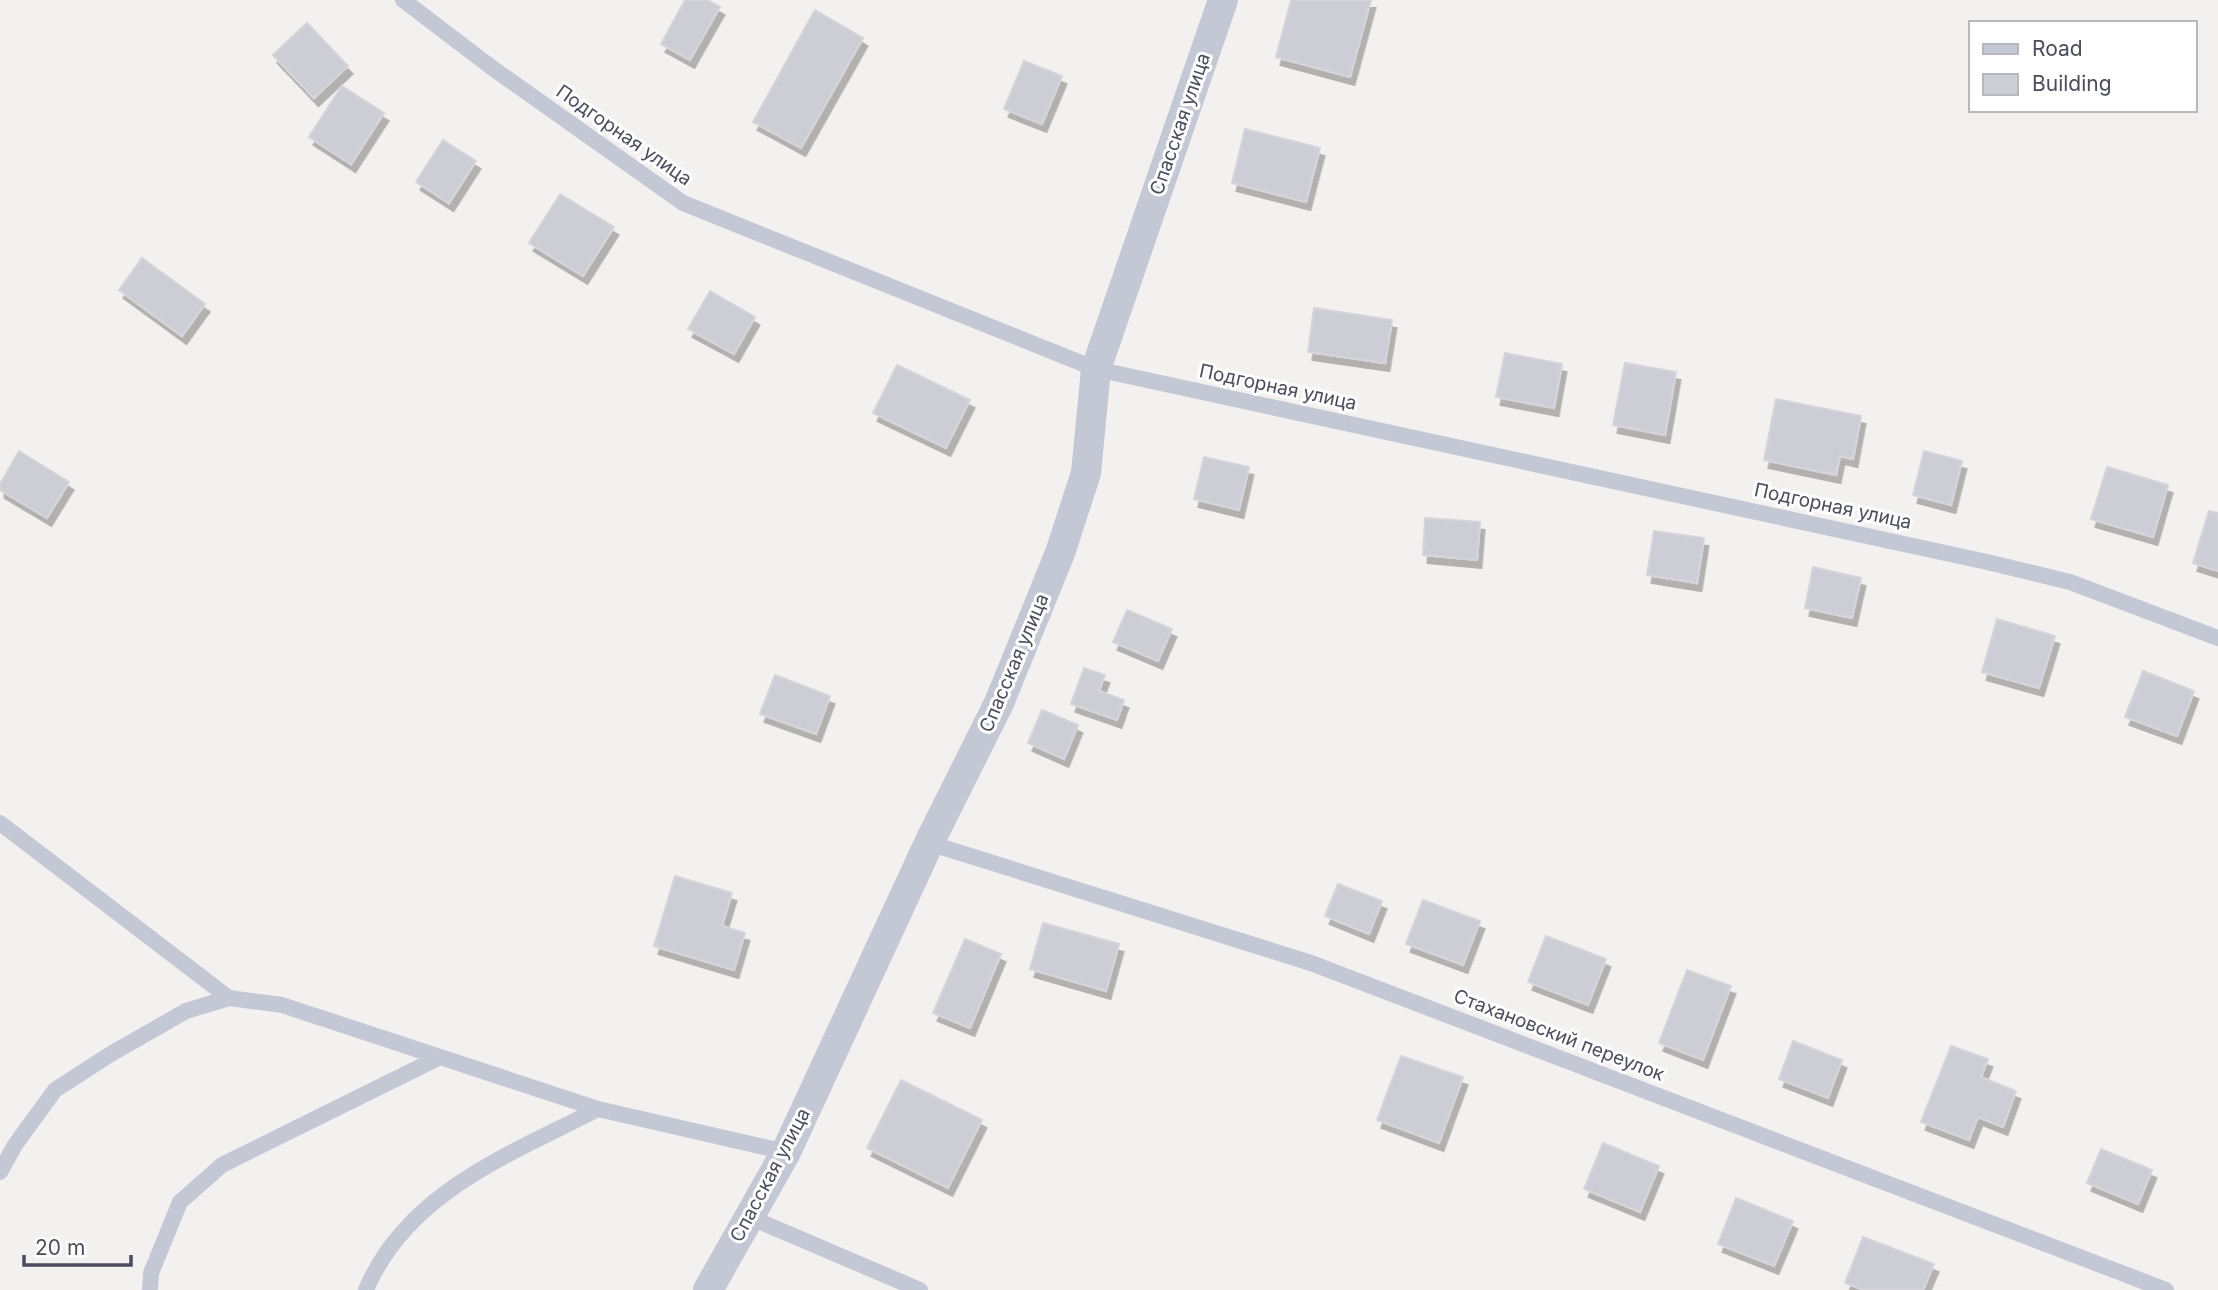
<svg xmlns="http://www.w3.org/2000/svg" width="2218" height="1290" viewBox="0 0 2218 1290" font-family="Inter,sans-serif">
	<style>
		.building { fill: #cdced5; stroke: #d5d4db; stroke-width: 2; filter: url(#shadow) }
		.lines { fill: none; stroke-linecap: round; stroke-linejoin: round }
		.service { stroke: #c4c8d4; stroke-width: 16 }
		.minor { stroke: #c4c8d4; stroke-width: 30 }
		.labels { text-anchor: middle; dominant-baseline: central; stroke-width: 6; stroke-linejoin: round; paint-order: stroke }
		.street-label { font-size: 19px; fill: #494d5d; stroke: #fff }
	</style>
	<defs>
		<filter id="shadow"><feDropShadow dx="4.5" dy="8" stdDeviation="0" flood-color="#0004"/></filter>
	</defs>
	<rect width="100%" height="100%" fill="#f3f1f0"/>
	<g class="building">
		<polygon points="685,0 707,0 720,7 690,60 661,44"/>
		<polygon points="1291,0 1371,0 1350,77 1276,57"/>
		<polygon points="815,10 863,38 801,148 753,122"/>
		<polygon points="307,23 348,66 314,98 273,55"/>
		<polygon points="1024,61 1062,76 1042,124 1004,109"/>
		<polygon points="342,86 384,113 351,164 309,137"/>
		<polygon points="1245,129 1320,148 1306,202 1232,183"/>
		<polygon points="443,140 476,161 449,203 416,182"/>
		<polygon points="560,194 614,227 583,276 529,243"/>
		<polygon points="142,258 205,304 182,336 119,290"/>
		<polygon points="710,291 755,317 734,354 688,329"/>
		<polygon points="1314,308 1392,320 1385,363 1308,352"/>
		<polygon points="1505,353 1562,364 1554,408 1496,397"/>
		<polygon points="1625,363 1676,372 1665,435 1613,425"/>
		<polygon points="897,365 970,400 946,448 873,413"/>
		<polygon points="1776,399 1861,416 1853,459 1840,456 1836,475 1764,460"/>
		<polygon points="19,451 69,482 47,518 0,490 0,484"/>
		<polygon points="1924,451 1962,461 1951,505 1913,495"/>
		<polygon points="1204,457 1249,467 1239,510 1194,499"/>
		<polygon points="2107,467 2168,485 2153,537 2091,519"/>
		<polygon points="2209,511 2218,513 2218,571 2193,563"/>
		<polygon points="1425,518 1480,522 1477,560 1423,555"/>
		<polygon points="1654,531 1704,538 1697,583 1647,575"/>
		<polygon points="1813,567 1861,578 1852,618 1805,608"/>
		<polygon points="1127,610 1172,629 1158,661 1113,642"/>
		<polygon points="1997,619 2055,636 2039,688 1982,672"/>
		<polygon points="1084,668 1105,675 1099,691 1124,700 1117,720 1071,704"/>
		<polygon points="2143,671 2194,691 2177,736 2125,717"/>
		<polygon points="775,675 830,696 816,734 760,714"/>
		<polygon points="1042,710 1078,725 1064,759 1028,743"/>
		<polygon points="675,876 732,893 722,926 745,933 734,970 654,946"/>
		<polygon points="1338,884 1382,901 1369,934 1325,916"/>
		<polygon points="1423,900 1480,921 1463,965 1406,944"/>
		<polygon points="1043,923 1119,944 1106,991 1030,969"/>
		<polygon points="1546,936 1606,959 1588,1005 1528,982"/>
		<polygon points="965,939 1001,954 970,1028 933,1013"/>
		<polygon points="1687,970 1731,986 1703,1060 1659,1043"/>
		<polygon points="1793,1041 1842,1060 1828,1098 1779,1079"/>
		<polygon points="1951,1046 1988,1059 1981,1077 2016,1091 2003,1127 1978,1117 1969,1140 1921,1122"/>
		<polygon points="1401,1056 1463,1077 1439,1143 1377,1120"/>
		<polygon points="901,1080 982,1120 948,1188 867,1148"/>
		<polygon points="1603,1143 1659,1166 1640,1212 1584,1189"/>
		<polygon points="2101,1149 2152,1170 2138,1204 2087,1183"/>
		<polygon points="1736,1198 1793,1221 1774,1266 1718,1244"/>
		<polygon points="1863,1237 1934,1264 1923,1290 1864,1290 1845,1283"/>
	</g>
	<g class="lines">
		<g class="service">
			<polyline points="403,0 491,67 683,203 1096,369 1987,562 2070,582 2218,638"/>
			<polyline points="0,823 229,998"/>
			<polyline points="929,843 1311,963 2166,1290"/>
			<polyline points="0,1172 15,1145 55,1090 109,1055 186,1011 229,998 282,1005 598,1109 786,1152"/>
			<polyline points="749,1217 920,1290"/>
			<polyline points="150,1290 151,1273 180,1202 222,1165 438,1058"/>
			<path d="M366,1290C407,1192 511,1154 598,1109"/>
		</g>
		<polyline class="minor" points="708,1290 786,1152 929,843 999,703 1060,553 1086,473 1096,369 1223,0"/>
	</g>
	<g class="labels">
		<g class="street-label">
			<text transform="translate(1180 124) rotate(-71)">Спасская улица</text>
			<text transform="translate(624 135) rotate(35)">Подгорная улица</text>
			<text transform="translate(1278 387) rotate(12)">Подгорная улица</text>
			<text transform="translate(1833 506) rotate(12)">Подгорная улица</text>
			<text transform="translate(1014 663) rotate(-67)">Спасская улица</text>
			<text transform="translate(1559 1035) rotate(21)">Стахановский переулок</text>
			<text transform="translate(770 1175) rotate(-62)">Спасская улица</text>
		</g>
	</g>
	<rect x="1969" y="21" width="228" height="91" fill="#ffffff" stroke="#b6b8be" stroke-width="2"/>
	<rect x="1983" y="44" width="35" height="10" fill="#c4c8d4" stroke="#b6b8be" stroke-width="2"/>
	<text x="2032" y="56" font-size="21" fill="#494d5d">Road</text>
	<rect x="1983" y="74" width="35" height="21" fill="#cdced5" stroke="#b6b8be" stroke-width="2"/>
	<text x="2032" y="91" font-size="21" fill="#494d5d">Building</text>
	<path d="M24 1255v10h107v-10" fill="none" stroke="#494d5d" stroke-width="3.5"/>
	<text x="35" y="1255" font-size="21" fill="#494d5d" stroke="#ffffff" stroke-width="5" paint-order="stroke">20 m</text>
</svg>
